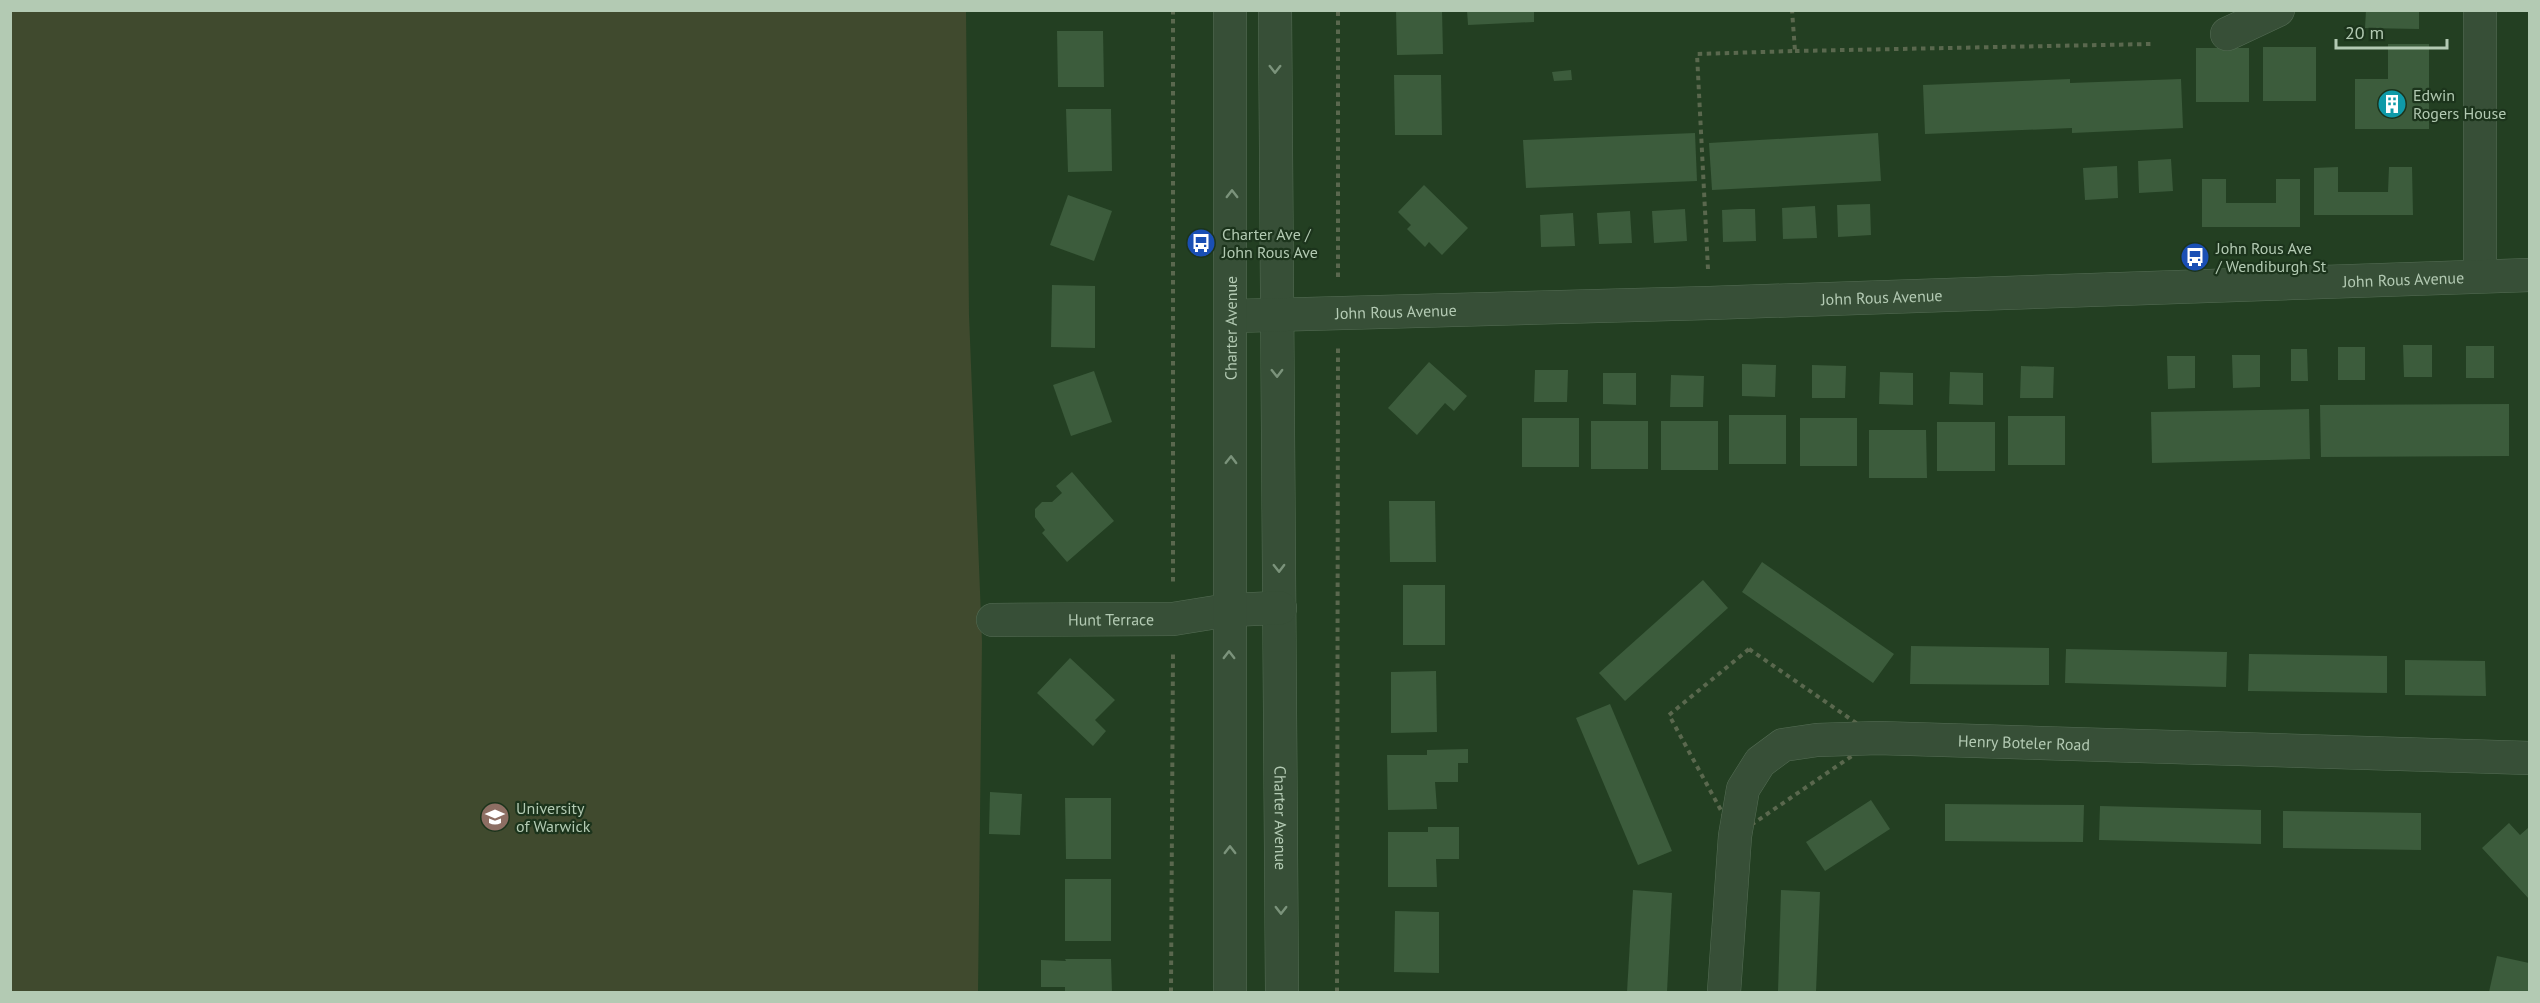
<svg xmlns="http://www.w3.org/2000/svg" width="2540" height="1003" viewBox="0 0 2540 1003" font-family="'PT Sans',sans-serif">
	<style>
		.green { fill: #404a2e }
		.building { fill: #3c5c3c }
		.lines { fill: none; stroke-linecap: round; stroke-linejoin: round }
		.minor-casing { stroke: #556d55; stroke-width: 34 }
		.path { stroke: #5a684e; stroke-width: 4; stroke-dasharray: 4.5 4.5; stroke-linecap: butt }
		.minor { stroke: #374f37; stroke-width: 33 }
		.oneway { stroke: #7b937b }
		.labels { text-anchor: middle; dominant-baseline: central; stroke-width: 4.5; stroke-linejoin: round; paint-order: stroke }
		.poi-label { font-size: 16px; fill: #b3cab3; stroke: #1c341c; text-anchor: start }
		.street-label { font-size: 16px; fill: #b3cab3; stroke: #1c341c }
	</style>
	<rect width="100%" height="100%" fill="#233f22"/>
	<polygon class="green" points="10,11 966,11 969,315 982,642 978,992 11,992"/>
	<g class="building">
		<polygon points="1396,10 1442,10 1443,54 1397,55"/>
		<polygon points="1467,10 1534,10 1534,22 1468,25"/>
		<polygon points="2366,10 2419,10 2419,29 2365,28"/>
		<polygon points="1057,31 1103,31 1104,87 1058,87"/>
		<polygon points="2388,44 2429,44 2429,129 2355,129 2355,79 2388,79"/>
		<rect x="2263" y="47" width="53" height="54"/>
		<rect x="2196" y="48" width="53" height="54"/>
		<polygon points="1571,70 1572,80 1554,81 1552,72"/>
		<polygon points="1394,75 1441,75 1442,135 1395,135"/>
		<polygon points="2070,79 2070,83 2181,79 2183,128 2072,133 2072,128 1925,134 1923,85"/>
		<polygon points="1066,109 1111,109 1112,171 1068,172"/>
		<polygon points="1695,133 1697,181 1526,188 1523,140"/>
		<polygon points="1878,133 1881,181 1712,190 1709,143"/>
		<polygon points="2171,159 2173,191 2139,193 2138,161"/>
		<polygon points="2117,166 2118,198 2085,200 2083,168"/>
		<polygon points="2338,167 2338,192 2388,192 2389,167 2412,167 2413,215 2314,215 2314,168"/>
		<polygon points="2202,179 2226,179 2226,203 2276,203 2276,179 2300,179 2300,227 2202,227"/>
		<polygon points="1424,185 1468,228 1442,255 1429,242 1425,247 1407,229 1411,225 1398,212"/>
		<polygon points="1068,195 1112,211 1094,261 1050,245"/>
		<polygon points="1870,204 1871,235 1838,237 1837,205"/>
		<polygon points="1815,206 1817,238 1783,239 1782,208"/>
		<polygon points="1685,209 1687,241 1654,243 1652,211"/>
		<polygon points="1739,209 1755,209 1756,241 1723,242 1722,210"/>
		<polygon points="1630,211 1632,243 1599,244 1597,213"/>
		<polygon points="1573,213 1575,246 1541,247 1540,215"/>
		<polygon points="1052,285 1095,286 1095,348 1051,347"/>
		<polygon points="2403,345 2432,345 2432,377 2404,377"/>
		<rect x="2466" y="346" width="28" height="32"/>
		<rect x="2338" y="347" width="27" height="33"/>
		<polygon points="2291,349 2307,349 2308,381 2291,381"/>
		<polygon points="2232,355 2260,355 2260,387 2233,388"/>
		<polygon points="2167,356 2195,356 2195,388 2168,389"/>
		<polygon points="1429,362 1467,396 1454,411 1445,403 1417,435 1388,408"/>
		<polygon points="1742,364 1776,365 1775,397 1742,396"/>
		<polygon points="1812,365 1846,366 1845,398 1812,398"/>
		<polygon points="2021,366 2054,367 2053,398 2020,398"/>
		<polygon points="1535,370 1568,370 1567,402 1534,402"/>
		<polygon points="1094,371 1112,422 1071,436 1053,385"/>
		<polygon points="1880,372 1913,373 1913,405 1879,404"/>
		<polygon points="1950,372 1983,373 1983,405 1949,404"/>
		<polygon points="1603,373 1636,373 1636,405 1603,404"/>
		<polygon points="1671,375 1704,376 1703,407 1670,407"/>
		<polygon points="2509,404 2509,456 2321,457 2320,405"/>
		<polygon points="2309,409 2310,459 2152,463 2151,412"/>
		<rect x="1729" y="415" width="57" height="49"/>
		<rect x="2008" y="416" width="57" height="49"/>
		<rect x="1522" y="418" width="57" height="49"/>
		<rect x="1800" y="418" width="57" height="48"/>
		<rect x="1591" y="421" width="57" height="48"/>
		<rect x="1661" y="421" width="57" height="49"/>
		<rect x="1937" y="422" width="58" height="49"/>
		<polygon points="1869,430 1926,430 1927,478 1869,478"/>
		<polygon points="1072,472 1114,521 1067,562 1042,533 1045,530 1035,517 1035,509 1042,502 1052,502 1062,493 1056,486"/>
		<polygon points="1389,501 1435,501 1436,562 1390,562"/>
		<polygon points="1762,562 1894,654 1873,683 1742,592"/>
		<polygon points="1703,580 1728,608 1625,701 1599,673"/>
		<rect x="1403" y="585" width="42" height="60"/>
		<polygon points="1911,646 2049,648 2049,685 1910,684"/>
		<polygon points="2066,649 2227,652 2226,687 2065,683"/>
		<polygon points="2249,654 2387,656 2387,693 2248,691"/>
		<polygon points="1070,658 1115,700 1095,720 1106,731 1093,746 1037,693"/>
		<polygon points="2405,660 2485,661 2486,696 2405,695"/>
		<polygon points="1436,671 1437,732 1391,733 1391,672"/>
		<polygon points="1610,704 1672,851 1638,865 1576,718"/>
		<polygon points="1468,749 1468,763 1458,763 1458,782 1435,782 1437,809 1388,810 1387,755 1427,755 1427,750"/>
		<polygon points="990,792 1022,794 1020,835 989,834"/>
		<polygon points="1065,798 1111,798 1111,859 1066,859"/>
		<polygon points="1871,800 1890,829 1825,871 1806,842"/>
		<polygon points="1945,804 2084,805 2083,842 1945,841"/>
		<polygon points="2100,806 2261,810 2261,844 2099,840"/>
		<polygon points="2283,811 2421,813 2421,850 2283,848"/>
		<polygon points="2509,823 2520,835 2528,828 2529,829 2529,899 2482,848"/>
		<polygon points="1428,827 1459,827 1459,859 1436,859 1437,887 1388,887 1388,832 1428,832"/>
		<rect x="1065" y="879" width="46" height="62"/>
		<polygon points="1633,890 1672,893 1667,992 1627,992"/>
		<polygon points="1781,890 1820,892 1816,992 1778,992"/>
		<polygon points="1395,911 1439,912 1439,973 1394,972"/>
		<polygon points="2497,956 2529,963 2529,992 2489,992"/>
		<polygon points="1065,959 1111,959 1112,992 1065,992 1065,987 1041,987 1041,960 1066,961"/>
	</g>
	<g class="lines">
		<g class="minor-casing">
			<g id="minor">
				<path id="s1" d="M1275,10L1282,992"/>
				<polyline points="2227,34 2278,10"/>
				<polyline points="2480,275 2480,10"/>
				<path id="s2" d="M1232,316L1709,303L2530,275"/>
				<path id="s3" d="M993,620L1173,619L1229,610L1280,608"/>
				<path id="s4" d="M1230,992C1229,665 1232,338 1230,10"/>
				<path id="s5" d="M1724,992L1735,836L1743,789L1760,762L1783,745L1817,740L1878,738L2530,758"/>
			</g>
		</g>
		<g class="path">
			<polyline points="1173,10 1173,583"/>
			<polyline points="1795,51 2151,44"/>
			<polyline points="1708,269 1697,54 1795,51 1792,10"/>
			<polyline points="1338,277 1338,10"/>
			<polygon points="1749,649 1878,738 1735,836 1669,715"/>
			<polyline points="1171,992 1173,653"/>
			<polyline points="1337,992 1338,347"/>
		</g>
		<use href="#minor" class="minor"/>
	</g>
	<defs><path id="oneway-chevron" d="M-2-3.5L2.5 0L-2 3.5" fill="none" stroke-width="1.6" stroke-linecap="round" stroke-linejoin="round" transform="scale(1.5)"/></defs>
	<g class="oneway">
		<use href="#oneway-chevron" transform="translate(1275 69) rotate(90)"/>
		<use href="#oneway-chevron" transform="translate(1232 194) rotate(-90)"/>
		<use href="#oneway-chevron" transform="translate(1277 373) rotate(89)"/>
		<use href="#oneway-chevron" transform="translate(1231 460) rotate(-89)"/>
		<use href="#oneway-chevron" transform="translate(1279 568) rotate(89)"/>
		<use href="#oneway-chevron" transform="translate(1229 655) rotate(-90)"/>
		<use href="#oneway-chevron" transform="translate(1230 850) rotate(-90)"/>
		<use href="#oneway-chevron" transform="translate(1281 910) rotate(90)"/>
	</g>
	<defs>
		<g id="building-disc" transform="scale(1.5)"><circle r="9.5" fill="#0f9aa8" stroke="#1c341c"/><path d="M-4-6H4V6H1V3H-1V6H-4ZM-2.5-4.3h1.7v1.8h-1.7ZM.8-4.3h1.7v1.8H.8ZM-2.5-1h1.7V.8h-1.7ZM.8-1h1.7V.8H.8Z" fill="#fff"/></g>
		<g id="bus-disc" transform="scale(1.5)"><circle r="9.5" fill="#1a4fb4" stroke="#1c341c"/><path d="M-5-6H5V4H4V6H2V4H-2V6H-4V4H-5ZM-3.5-4V0h7V-4ZM-3.5 1.2v1.5H-2V1.2ZM2 1.2v1.5H3.5V1.2Z" fill="#fff"/></g>
		<g id="university-disc" transform="scale(1.5)"><circle r="9.5" fill="#8d6e63" stroke="#1c341c"/><path d="M0-5L7-2L0 1L-7-2ZM-4 1L0 2.5L4 1V4Q0 6-4 4Z" fill="#fff"/></g>
	</defs>
	<g fill-rule="evenodd">
		<use href="#building-disc" x="2392" y="104"/>
		<use href="#bus-disc" x="1201" y="243"/>
		<use href="#bus-disc" x="2195" y="257"/>
		<use href="#university-disc" x="495" y="817"/>
	</g>
	<g class="labels">
		<g class="poi-label">
			<text x="2413" y="95">Edwin<tspan x="2413" dy="18">Rogers House</tspan></text>
			<text x="1222" y="234">Charter Ave /<tspan x="1222" dy="18">John Rous Ave</tspan></text>
			<text x="2216" y="248">John Rous Ave<tspan x="2216" dy="18">/ Wendiburgh St</tspan></text>
			<text x="516" y="808">University<tspan x="516" dy="18">of Warwick</tspan></text>
		</g>
		<g class="street-label">
			<text stroke="none"><textPath href="#s2" startOffset="1172">John Rous Avenue</textPath></text>
			<text stroke="none"><textPath href="#s2" startOffset="650">John Rous Avenue</textPath></text>
			<text stroke="none"><textPath href="#s2" startOffset="164">John Rous Avenue</textPath></text>
			<text stroke="none"><textPath href="#s4" startOffset="664">Charter Avenue</textPath></text>
			<text stroke="none"><textPath href="#s3" startOffset="118">Hunt Terrace</textPath></text>
			<text stroke="none"><textPath href="#s5" startOffset="506">Henry Boteler Road</textPath></text>
			<text stroke="none"><textPath href="#s1" startOffset="808">Charter Avenue</textPath></text>
		</g>
	</g>
	<rect width="2540" height="1003" fill="none" stroke="#b3cab3" stroke-width="24"/>
	<path d="M2336 39v9h111v-9" fill="none" stroke="#b3cab3" stroke-width="3"/>
	<text x="2345" y="39" font-size="18" fill="#b3cab3" stroke="#1c341c" stroke-width="4.5" paint-order="stroke">20 m</text>
</svg>
